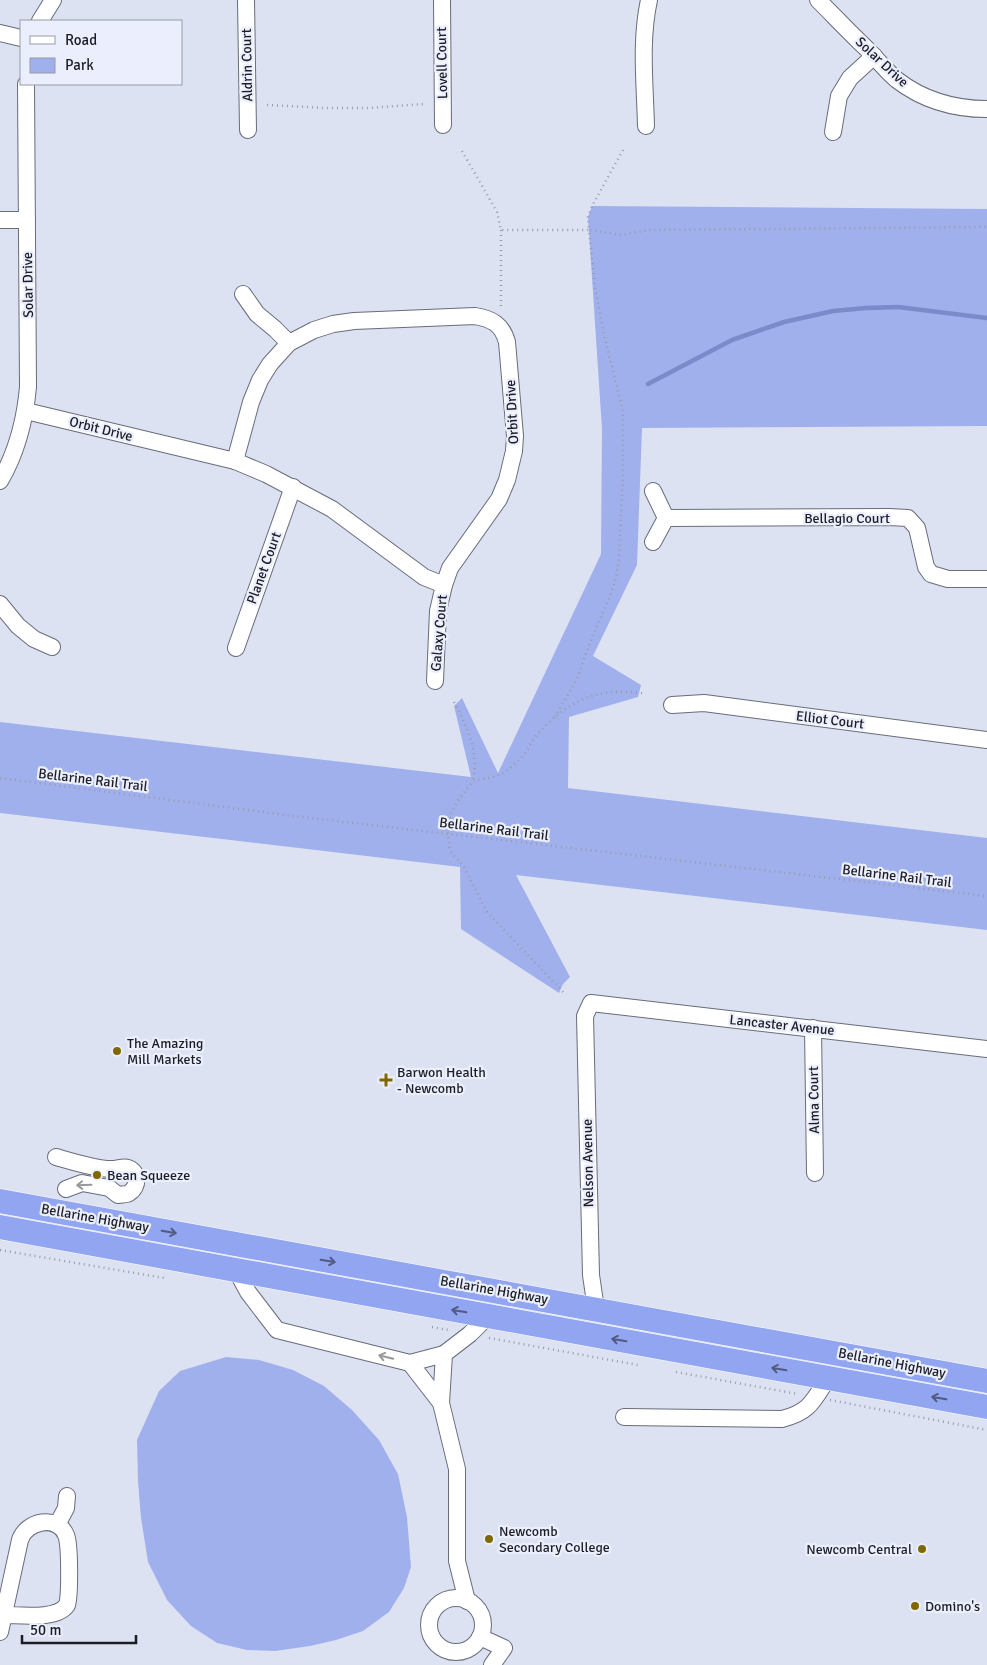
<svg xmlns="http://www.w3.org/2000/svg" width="987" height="1665" viewBox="0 0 987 1665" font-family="Signika,sans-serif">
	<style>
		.green { fill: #a0b0ec }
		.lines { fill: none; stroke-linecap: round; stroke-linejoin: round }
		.stream { stroke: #7a8acb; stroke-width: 4.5 }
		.minor-casing { stroke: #686c7b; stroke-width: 18 }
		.highway-casing { stroke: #fff; stroke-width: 25 }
		.path { stroke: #989ba9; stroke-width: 2.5; stroke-dasharray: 1 4; stroke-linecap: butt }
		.minor { stroke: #fff; stroke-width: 16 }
		.highway { stroke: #92a5f1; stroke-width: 24 }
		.oneway { stroke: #99999c }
		.oneway2 { stroke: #515a80 }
		.poi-dot { fill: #806800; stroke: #ebeffd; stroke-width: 2 }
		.labels { text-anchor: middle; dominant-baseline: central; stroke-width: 4.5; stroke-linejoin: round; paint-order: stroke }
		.street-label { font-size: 14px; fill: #1c1d24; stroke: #ebeffd }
		.poi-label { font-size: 14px; fill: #1c1d24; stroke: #ebeffd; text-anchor: start }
	</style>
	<rect width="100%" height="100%" fill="#dde2f3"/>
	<g class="green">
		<polygon points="592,206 987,209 987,426 642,428 637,565 593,656 641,685 638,697 569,717 568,788 987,838 987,930 516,875 570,977 563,984 559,993 461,929 460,867 0,813 0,722 471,777 454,706 462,698 498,773 601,554 602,429 588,217"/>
		<polygon points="226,1357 259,1360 293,1370 324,1386 352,1410 379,1440 398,1474 407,1517 411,1567 404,1588 389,1612 363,1631 336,1640 310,1646 275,1651 247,1650 217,1643 191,1626 167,1600 148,1562 141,1518 138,1481 137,1440 159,1391 180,1371"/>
	</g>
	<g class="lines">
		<polyline class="stream" points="648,384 732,340 784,322 833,311 866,308 898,307 987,318"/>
		<g class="minor-casing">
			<g id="minor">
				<polyline points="246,0 248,130"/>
				<polyline points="442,0 443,125"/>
				<path d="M818,0C834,16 850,33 867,49C877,59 886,71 897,80C923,100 954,109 987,109"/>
				<polyline points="40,21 53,0"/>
				<polyline points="0,33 21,38"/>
				<path d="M646,126C645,84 640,41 649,0"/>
				<polyline points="833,132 839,96 850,78 874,56"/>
				<polyline points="0,220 27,220"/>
				<polyline points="243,294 257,314 275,329 289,343"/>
				<polyline points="26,411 235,461 266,474 332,509 424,577 444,585"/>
				<path d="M235,461L251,402L260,380L270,364L289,343L314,330L333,324L354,321L475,316C492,319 502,324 507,342L515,436L514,451L507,480L499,499L450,568L444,585L438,611L435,681"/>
				<path d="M0,481C17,452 25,420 28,387L26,84"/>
				<polyline points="666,518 889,517 908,518 917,528 926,567 931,574 948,579 987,579"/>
				<polyline points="653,542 666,518 653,491"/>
				<polyline points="0,604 18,626 34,639 52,647"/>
				<polyline points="236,648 293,487"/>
				<polyline points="672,705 704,703 987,740"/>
				<polyline points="813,1028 815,1173"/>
				<path d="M56,1157C70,1161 99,1170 113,1169C119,1169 123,1166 128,1168C139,1172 139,1187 129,1193C126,1195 122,1194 118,1195L109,1188L82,1183L66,1189"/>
				<polyline points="236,1270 248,1292 277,1330 410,1363 444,1354 470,1334 488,1316"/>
				<polyline points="596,1309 591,1275 585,1016 591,1003 987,1049"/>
				<polyline points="444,1354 441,1403 457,1469 457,1561 467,1601"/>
				<polyline points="410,1363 441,1403"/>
				<path d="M624,1417L782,1419C810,1412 813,1401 828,1378"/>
				<polyline points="57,1525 66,1508 67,1496"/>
				<circle cx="456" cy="1625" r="27"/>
				<path d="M0,1632L20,1540C26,1521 57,1514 66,1535C70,1544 70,1595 67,1605C57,1620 21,1615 3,1615"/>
				<polyline points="480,1637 504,1648 492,1665"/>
			</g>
		</g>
		<g class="highway-casing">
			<g id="highway">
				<polyline points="0,1201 987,1381"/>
				<polyline points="0,1227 987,1407"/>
			</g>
		</g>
		<g class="path">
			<polyline points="267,105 325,108 369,108 423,104"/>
			<polyline points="623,150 592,206 588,217 589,230 622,235 649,230 987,227"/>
			<polyline points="462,151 497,212 501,230 589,230 595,288 604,334 623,412 623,472 619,558 616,578 610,596 592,637 577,679 555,717"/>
			<polyline points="501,230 501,306"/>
			<path d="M454,702C467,728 479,751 473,781"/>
			<polyline points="0,778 302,817 987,896"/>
			<path d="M563,992L487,912L464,867L450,851L448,834L450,816L456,803L473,781C483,779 494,778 503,773C513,767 521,758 528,749C531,744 533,739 536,736C566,701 597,687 642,693"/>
			<polyline points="0,1250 164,1278"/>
			<polyline points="432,1327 449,1330"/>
			<polyline points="489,1338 638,1365"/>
			<polyline points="676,1372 798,1394"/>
			<polyline points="830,1400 987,1430"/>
		</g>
		<use href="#minor" class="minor"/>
		<use href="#highway" class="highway"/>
	</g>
	<defs><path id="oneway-shaft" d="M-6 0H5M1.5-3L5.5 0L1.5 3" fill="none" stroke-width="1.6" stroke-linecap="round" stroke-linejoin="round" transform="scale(1.25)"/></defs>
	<g class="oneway">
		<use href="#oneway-shaft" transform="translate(84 1185) rotate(178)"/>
		<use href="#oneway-shaft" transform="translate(386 1357) rotate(-166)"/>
	</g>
	<g class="oneway2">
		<use href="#oneway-shaft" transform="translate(169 1232) rotate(10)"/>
		<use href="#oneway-shaft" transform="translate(328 1261) rotate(10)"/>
		<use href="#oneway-shaft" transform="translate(459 1311) rotate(-170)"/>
		<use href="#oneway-shaft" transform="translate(619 1340) rotate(-170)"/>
		<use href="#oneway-shaft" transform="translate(779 1369) rotate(-170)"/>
		<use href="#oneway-shaft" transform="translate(939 1398) rotate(-170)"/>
	</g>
	<g class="poi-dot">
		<circle cx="117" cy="1051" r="5"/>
		<path d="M383.5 1072.5h5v5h5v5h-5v5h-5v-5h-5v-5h5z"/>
		<circle cx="97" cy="1175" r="5"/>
		<circle cx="489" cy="1539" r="5"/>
		<circle cx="922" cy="1549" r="5"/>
		<circle cx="915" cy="1606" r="5"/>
	</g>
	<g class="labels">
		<g class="street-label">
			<text transform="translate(882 62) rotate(43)">Solar Drive</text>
			<text transform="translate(442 63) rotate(-91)">Lovell Court</text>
			<text transform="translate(247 65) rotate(-91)">Aldrin Court</text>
			<text transform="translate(28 285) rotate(-91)">Solar Drive</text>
			<text transform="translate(512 412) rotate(-93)">Orbit Drive</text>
			<text transform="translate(101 429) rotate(14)">Orbit Drive</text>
			<text x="847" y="518">Bellagio Court</text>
			<text transform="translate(264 568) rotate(-70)">Planet Court</text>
			<text transform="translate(439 633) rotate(-85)">Galaxy Court</text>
			<text transform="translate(830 720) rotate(7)">Elliot Court</text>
			<text transform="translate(93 780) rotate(7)">Bellarine Rail Trail</text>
			<text transform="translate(494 829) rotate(7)">Bellarine Rail Trail</text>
			<text transform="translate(897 876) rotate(7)">Bellarine Rail Trail</text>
			<text transform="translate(782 1025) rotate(6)">Lancaster Avenue</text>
			<text transform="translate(814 1100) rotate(-91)">Alma Court</text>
			<text transform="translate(588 1163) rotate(-91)">Nelson Avenue</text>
			<text transform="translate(95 1218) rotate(10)">Bellarine Highway</text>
			<text transform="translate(494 1290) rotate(10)">Bellarine Highway</text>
			<text transform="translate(892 1363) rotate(11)">Bellarine Highway</text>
		</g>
		<g class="poi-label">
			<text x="127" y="1043">The Amazing<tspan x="127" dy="16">Mill Markets</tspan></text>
			<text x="397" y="1072">Barwon Health<tspan x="397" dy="16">- Newcomb</tspan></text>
			<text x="107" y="1175">Bean Squeeze</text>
			<text x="499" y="1531">Newcomb<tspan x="499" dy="16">Secondary College</tspan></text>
			<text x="912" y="1549" text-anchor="end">Newcomb Central</text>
			<text x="925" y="1606">Domino's</text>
		</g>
	</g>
	<rect x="20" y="20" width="162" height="65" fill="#ebeffd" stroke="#989ba6"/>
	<rect x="30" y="36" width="25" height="8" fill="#ffffff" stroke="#989ba6"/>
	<text x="65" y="45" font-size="15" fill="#1c1d24">Road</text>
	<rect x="30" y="58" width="25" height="15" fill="#a0b0ec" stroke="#989ba6"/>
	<text x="65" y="70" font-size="15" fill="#1c1d24">Park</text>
	<path d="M22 1635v8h114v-8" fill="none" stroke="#1c1d24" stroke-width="2.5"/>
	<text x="30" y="1635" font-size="15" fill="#1c1d24" stroke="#ebeffd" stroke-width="4" paint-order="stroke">50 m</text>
</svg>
